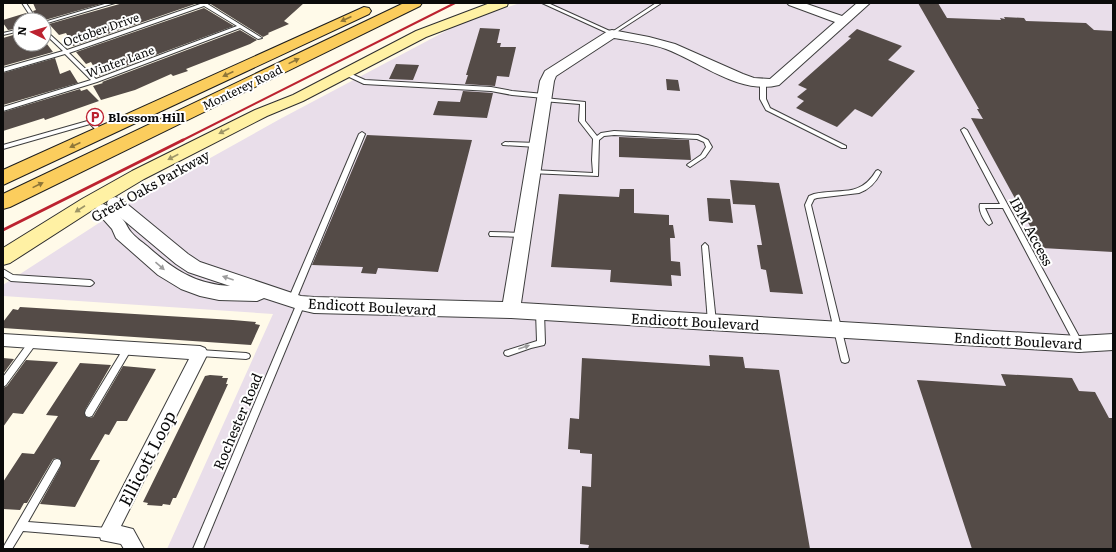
<svg xmlns="http://www.w3.org/2000/svg" width="1116" height="552" viewBox="0 0 1116 552" font-family="Literata,serif">
	<style>
		.industrial { fill: #e9deea }
		.building { fill: #544b47 }
		.lines { fill: none; stroke-linecap: round; stroke-linejoin: round }
		.service-casing { stroke: #3e3e3e; stroke-width: 2 }
		.minor-casing { stroke: #3e3e3e; stroke-width: 2 }
		.tertiary-casing { stroke: #3e3e3e; stroke-width: 2 }
		.secondary-casing { stroke: #2d2d2d; stroke-width: 2 }
		.primary-casing { stroke: #1c1c1c; stroke-width: 2 }
		.service { fill: #fff; fill-rule: evenodd }
		.minor { fill: #fff; fill-rule: evenodd }
		.tertiary { fill: #fff; fill-rule: evenodd }
		.secondary { fill: #fff1a4; fill-rule: evenodd }
		.primary { fill: #fbcd5d; fill-rule: evenodd }
		.rail-far1 { stroke: #bc2230; stroke-width: 2 }
		.rail { stroke: #bc2230; stroke-width: 3 }
		.oneway { fill: #8f7638 }
		.oneway2 { fill: #9d9567 }
		.oneway3 { fill: #9d9d9d }
		.labels { text-anchor: middle; dominant-baseline: central; stroke-width: 4; stroke-linejoin: round; paint-order: stroke }
		.far-street-label { font-size: 12px; fill: #0b0b0b; stroke: #fff }
		.far-poi-label { font-size: 12px; font-weight: bold; fill: #0b0b0b; stroke: #fff; text-anchor: start }
		.street-label { font-size: 14px; fill: #0b0b0b; stroke: #fff }
		.near-street-label { font-size: 17px; fill: #0b0b0b; stroke: #fff }
	</style>
	<rect width="100%" height="100%" fill="#fffae9"/>
	<polygon class="industrial" points="520,3 1113,3 1113,549 167,549 273,314 3,296 3,285 133,201 280,119 461,23"/>
	<g class="building">
		<polygon points="33,3 100,3 101,4 45,20 38,20 33,11 36,10"/>
		<polygon points="123,3 198,3 73,46 66,33 59,35 49,24"/>
		<polygon points="209,3 304,3 284,21 289,24 268,33 269,34 263,37"/>
		<polygon points="918,3 938,3 947,18 1001,20 1000,18 1005,19 1004,17 1024,18 1026,21 1086,23 1094,30 1113,31 1113,252 1042,248 971,118 983,119 977,109 979,109"/>
		<polygon points="204,8 234,26 99,76 91,62 86,64 76,52"/>
		<polygon points="26,13 31,20 20,20 20,28 8,30 3,23 3,20"/>
		<polygon points="480,28 500,29 497,43 501,43 500,47 516,47 509,77 497,76 495,86 465,84 468,75 466,75"/>
		<polygon points="857,29 902,46 888,60 915,71 872,117 855,109 837,127 796,108 804,101 797,97 807,89 798,85 851,38 848,37"/>
		<polygon points="240,30 257,40 250,44 186,69 188,71 173,76 171,74 135,90 101,100 93,86 103,83 102,82"/>
		<polygon points="20,33 20,44 47,44 53,52 3,66 3,38"/>
		<polygon points="55,58 60,74 70,70 78,83 3,105 3,73"/>
		<polygon points="396,64 419,65 413,80 389,79"/>
		<polygon points="666,79 678,80 680,91 667,90"/>
		<polygon points="80,89 81,91 87,89 99,101 45,120 44,118 3,131 3,112"/>
		<polygon points="463,91 493,93 487,118 433,115 438,101 460,102"/>
		<polygon points="367,135 472,140 438,272 378,268 376,274 361,273 363,267 312,265"/>
		<polygon points="619,137 689,140 691,160 619,157"/>
		<polygon points="730,180 779,183 803,294 770,292 766,270 761,269 757,245 762,245 755,205 733,204"/>
		<polygon points="620,189 634,189 634,213 669,215 669,225 673,225 675,238 670,238 671,261 680,262 681,276 671,275 672,286 610,282 611,270 551,267 559,194 619,197"/>
		<polygon points="707,198 730,199 733,223 709,221"/>
		<polygon points="20,307 233,320 256,322 255,324 260,325 251,345 3,328 3,322 13,309 18,310"/>
		<polygon points="709,355 743,357 745,368 779,370 810,549 588,549 589,545 580,544 582,486 591,487 592,454 580,453 580,450 568,449 570,418 579,419 582,358 710,366"/>
		<polygon points="3,358 14,359 3,374"/>
		<polygon points="26,360 58,362 23,414 13,413 3,427 3,388 7,386"/>
		<polygon points="80,363 111,365 85,410 85,416 89,418 93,417 123,366 156,369 127,421 117,421 109,435 105,434 90,460 100,460 75,507 40,504 61,466 61,460 57,458 53,459 27,503 24,503 20,510 3,509 3,482 22,453 34,454 43,440 58,416 46,415"/>
		<polygon points="1001,374 1072,378 1079,391 1095,392 1109,418 1113,418 1113,549 972,549 917,380 1006,386"/>
		<polygon points="210,375 223,376 222,378 228,378 226,384 228,384 176,498 173,498 170,505 163,504 162,506 147,505 148,503 143,502 205,376"/>
	</g>
	<g class="lines">
		<g class="service-casing">
			<g id="service">
				<polygon points="22,3 26,3 37,20 33,20"/>
				<polygon points="108,3 115,3 44,24 44,22"/>
				<path d="M203,3H206L262,38L258,39L240,28L97,82L3,111V107L91,80L65,54L3,72V68L63,51L44,33V29L67,50ZM204,6L237,26L96,79L69,53Z"/>
				<polygon points="542,3 548,3 612,32 656,3 660,4 612,35"/>
				<polygon points="20,29 20,31 3,35 3,33"/>
				<polygon points="345,71 365,80 491,87 512,91 544,94 547,96 544,98 512,95 491,91 364,84 343,74 343,72"/>
				<polygon points="763,82 766,84 766,99 770,108 846,146 846,148 842,148 766,110 760,99 760,84"/>
				<polygon points="544,98 585,102 585,121 597,136 601,133 614,131 698,135 708,140 712,147 705,157 690,167 687,165 688,164 701,155 706,147 704,142 697,139 614,135 604,136 599,140 598,176 530,173 529,172 532,170 593,173 592,160 593,139 579,121 580,104 542,101 541,100"/>
				<polygon points="91,120 93,121 104,132 104,134 100,134 90,124 3,149 3,145"/>
				<path d="M964,128L967,130L1082,342L1083,344L1082,346L1079,347L1076,346L1003,208H985L992,223L989,225C984,222 978,210 980,204H1000L961,130Z"/>
				<polygon points="362,132 365,134 296,300 295,302 289,302 288,300 359,134"/>
				<polygon points="505,142 537,143 540,145 537,147 503,145 502,144"/>
				<path d="M878,170L881,172C876,182 870,189 859,193L817,198L814,199L811,205L849,360L848,362L845,363L842,362L841,360L805,205L809,196L814,194C840,188 860,198 876,171Z"/>
				<polygon points="490,232 523,233 526,235 523,237 492,236 490,236 489,234"/>
				<polygon points="705,243 708,246 716,322 715,324 712,325 709,324 708,322 702,246"/>
				<polygon points="3,269 13,275 90,280 92,281 94,283 92,285 90,286 11,281 3,276"/>
				<polygon points="301,300 304,301 305,303 203,549 193,549 297,303 298,301"/>
				<polygon points="540,309 543,310 544,312 545,343 544,345 531,348 508,356 505,355 504,353 505,351 537,341 536,312 537,310"/>
				<polygon points="33,339 36,340 37,342 36,344 6,385 3,387 3,377 30,340"/>
				<polygon points="128,345 131,346 132,348 131,350 92,416 89,417 86,416 85,413 86,410 125,346"/>
				<polygon points="200,350 246,353 249,354 250,356 249,358 246,359 200,356 197,355 196,353 197,351"/>
				<polygon points="57,459 60,460 61,463 60,466 28,522 108,528 111,530 113,533 111,536 108,538 23,531 12,549 3,549 4,546 54,460"/>
			</g>
		</g>
		<g class="minor-casing">
			<polygon id="minor" points="3,334 200,346 205,348 208,353 121,526 133,529 144,549 124,549 121,544 101,540 99,533 189,359 3,346"/>
		</g>
		<g class="tertiary-casing">
			<path id="tertiary" d="M787,3H804L842,16L857,3H870L779,85C739,95 701,62 666,49C649,43 631,41 614,38L556,76L554,81L521,303L1079,336L1113,334V350L1079,352L511,318L314,313L301,310L264,298L257,301L219,300L200,296L181,289L158,275L116,238L112,229L95,210L97,206L103,204L108,206L107,203L109,199L115,197L121,199L188,254L200,262L301,296L314,297L503,302L540,81L545,71L608,31L612,30L649,37L675,44L743,74L754,78L770,79L835,22L789,5ZM120,217L176,264L188,272L230,286C194,284 173,269 147,246C142,242 135,237 131,232C126,226 127,223 120,217Z"/>
		</g>
		<g class="secondary-casing">
			<polygon id="secondary" points="490,3 508,3 507,6 426,37 303,101 267,116 144,179 94,209 10,263 3,265 3,248 82,199 132,171 255,110 293,95 416,31"/>
		</g>
		<g class="primary-casing">
			<g id="primary">
				<polygon points="404,3 422,3 420,6 10,207 3,209 3,194"/>
				<polygon points="364,7 369,8 371,11 369,14 3,185 3,170"/>
			</g>
		</g>
		<use href="#service" class="service"/>
		<use href="#minor" class="minor"/>
		<use href="#tertiary" class="tertiary"/>
		<use href="#secondary" class="secondary"/>
		<use href="#primary" class="primary"/>
		<polyline class="rail-far1" points="181,141 455,3"/>
		<polyline class="rail" points="3,230 183,140"/>
	</g>
	<defs><path id="oneway-solid" d="M-6-.8H1V-3.2L6.5 0L1 3.2V.8H-6Z"/></defs>
	<g class="oneway">
		<use href="#oneway-solid" transform="translate(346 19) rotate(155)"/>
		<use href="#oneway-solid" transform="translate(294 61) rotate(-26)"/>
		<use href="#oneway-solid" transform="translate(228 74) rotate(155)"/>
		<use href="#oneway-solid" transform="translate(75 145) rotate(155)"/>
		<use href="#oneway-solid" transform="translate(38 185) rotate(-26)"/>
	</g>
	<g class="oneway2">
		<use href="#oneway-solid" transform="translate(224 131) rotate(153)"/>
		<use href="#oneway-solid" transform="translate(173 157) rotate(153)"/>
		<use href="#oneway-solid" transform="translate(80 209) rotate(147)"/>
	</g>
	<g class="oneway3">
		<use href="#oneway-solid" transform="translate(160 266) rotate(41)"/>
		<use href="#oneway-solid" transform="translate(228 278) rotate(-161)"/>
		<use href="#oneway-solid" transform="translate(524 347) rotate(-19)"/>
	</g>
	<defs>
		<g id="parking-ring" transform="scale(0.9)"><circle r="9.5" fill="#fff" stroke="#bc2230" stroke-width="1.5"/><path d="M-3.5-5.5H1a3.5 3.5 0 0 1 0 7H-1V5.5H-3.5ZM-1-3.4V-.6H.8a1.4 1.4 0 0 0 0-2.8Z" fill="#bc2230"/></g>
	</defs>
	<g fill-rule="evenodd">
		<use href="#parking-ring" x="95" y="117"/>
	</g>
	<g class="labels">
		<g class="far-street-label">
			<text transform="translate(101 29) rotate(-19)">October Drive</text>
			<text transform="translate(120 61) rotate(-20)">Winter Lane</text>
			<text transform="translate(242 87) rotate(-26)">Monterey Road</text>
		</g>
		<g class="far-poi-label">
			<text x="108" y="117">Blossom Hill</text>
		</g>
		<g class="street-label">
			<text transform="translate(150 185) rotate(-29)">Great Oaks Parkway</text>
			<text transform="translate(1032 231) rotate(62)">IBM Access</text>
			<text transform="translate(372 306) rotate(3)">Endicott Boulevard</text>
			<text transform="translate(695 321) rotate(3)">Endicott Boulevard</text>
			<text transform="translate(1018 340) rotate(3)">Endicott Boulevard</text>
			<text transform="translate(237 421) rotate(-67)">Rochester Road</text>
		</g>
		<g class="near-street-label">
			<text transform="translate(146 458) rotate(-63)">Ellicott Loop</text>
		</g>
	</g>
	<rect width="1116" height="552" fill="none" stroke="#0b0b0b" stroke-width="8"/>
	<g transform="translate(32 32) rotate(275)"><circle r="19" fill="#ffffff" stroke="#9d9d9d"/>
	<path d="M0-3L7 15L0 10L-7 15Z" fill="#bc2230"/>
	<text y="-6" font-size="11" font-weight="bold" text-anchor="middle" fill="#0b0b0b">N</text>
	</g>
</svg>
